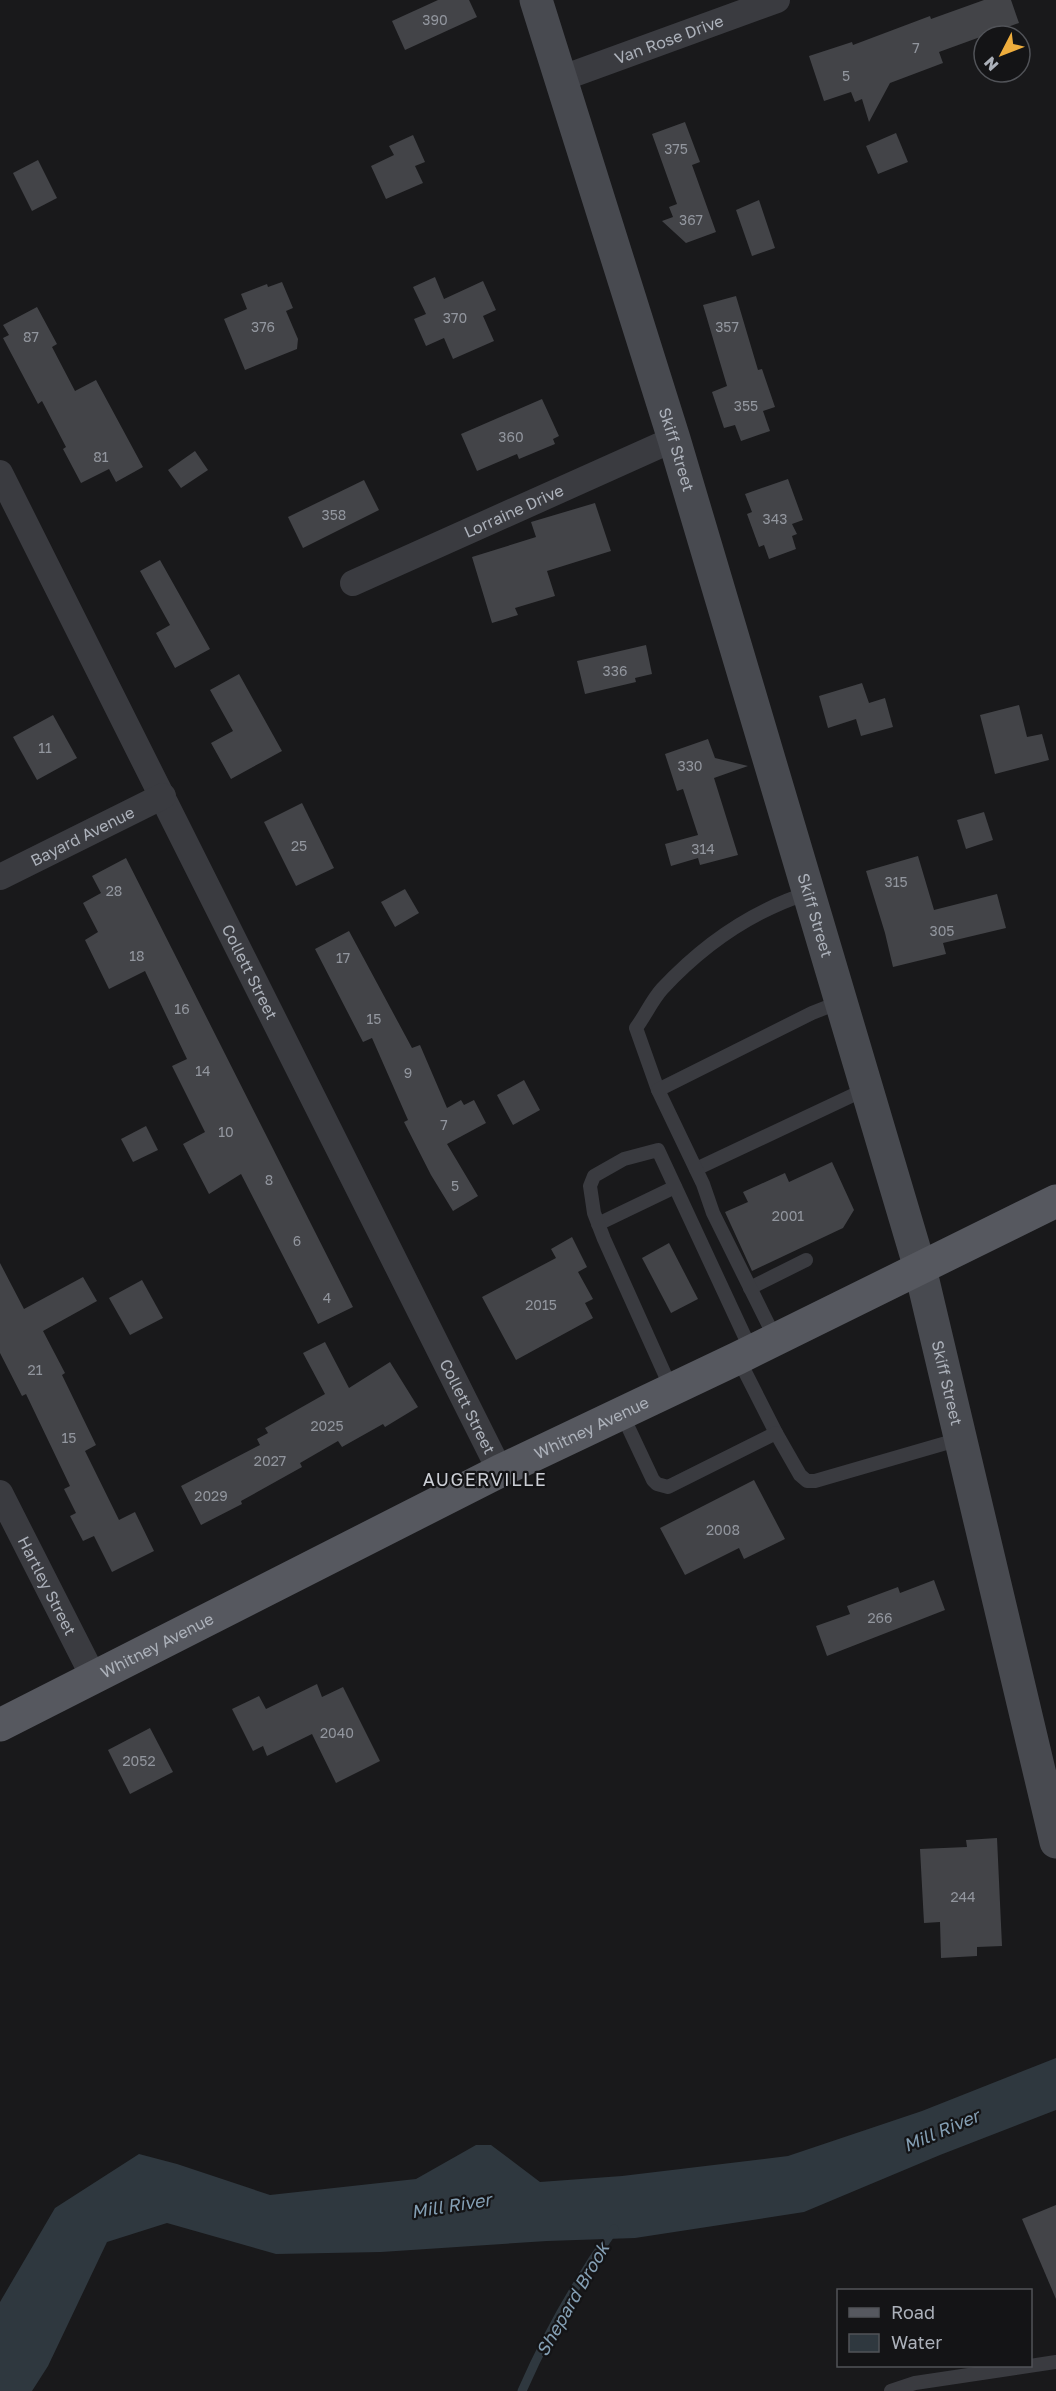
<svg xmlns="http://www.w3.org/2000/svg" width="1056" height="2391" viewBox="0 0 1056 2391" font-family="'Golos Text',sans-serif">
	<style>
		.water { fill: #2f383f }
		.lines { fill: none; stroke-linecap: round; stroke-linejoin: round }
		.stream { stroke: #2f383f; stroke-width: 9 }
		.building { fill: #434448 }
		.lane { stroke: #3a3b40; stroke-width: 14 }
		.street { stroke: #3a3b40; stroke-width: 26 }
		.secondary { stroke: #484a50; stroke-width: 33 }
		.primary { stroke: #56585f; stroke-width: 33 }
		.labels { text-anchor: middle; dominant-baseline: central; stroke-width: 4.5; stroke-linejoin: round; paint-order: stroke }
		.number-label { font-size: 14px; fill: #92969e }
		.street-label { font-size: 16px; fill: #acb1ba; stroke: #141416 }
		.neighbourhood-label { font-size: 18px; letter-spacing: 1.5px; fill: #cccfd6; stroke: #141416 }
		.water-label { font-size: 18px; font-style: italic; fill: #849fb4; stroke: #141416 }
	</style>
	<rect width="100%" height="100%" fill="#19191b"/>
	<polygon class="water" points="1056,2058 1056,2110 940,2155 804,2212 635,2238 547,2241 381,2252 276,2254 167,2223 107,2242 48,2366 32,2391 0,2391 0,2302 55,2208 139,2154 177,2164 270,2195 416,2179 476,2145 491,2145 540,2182 622,2176 788,2156 922,2111"/>
	<g class="lines">
		<path class="stream" d="M522,2391C547,2334 578,2279 614,2229"/>
	</g>
	<g class="building">
		<polygon points="438,0 469,0 477,17 405,50 392,21"/>
		<polygon points="984,0 1011,0 1019,23 939,52 943,63 890,83 869,122 862,99 855,102 851,92 824,101 809,56 852,42 853,45 930,16 931,19"/>
		<polygon points="685,122 700,162 692,165 716,232 686,243 662,221 673,217 669,207 677,204 652,134"/>
		<polygon points="896,133 908,162 878,174 866,146"/>
		<polygon points="413,135 425,162 415,166 423,183 386,199 371,166 394,155 389,146"/>
		<polygon points="38,160 57,198 32,211 13,173"/>
		<polygon points="759,200 775,248 752,256 736,210"/>
		<polygon points="435,277 444,299 483,281 496,310 483,316 494,341 453,359 444,338 426,346 414,319 426,314 413,287"/>
		<polygon points="282,282 293,308 286,311 298,339 297,349 245,370 224,319 247,309 241,294 267,284 268,287"/>
		<polygon points="736,296 758,370 762,369 775,407 763,411 770,431 741,441 735,425 724,428 712,392 727,386 703,305"/>
		<polygon points="37,307 57,344 52,347 75,391 96,380 143,467 116,482 109,469 81,483 63,449 66,447 42,401 38,404 3,338 9,335 3,325"/>
		<polygon points="542,399 559,436 553,439 555,444 519,459 517,454 477,471 461,434"/>
		<polygon points="195,451 208,470 181,488 168,470"/>
		<polygon points="788,479 803,520 792,524 797,534 792,536 796,549 769,559 764,545 759,547 747,514 752,512 745,494"/>
		<polygon points="364,480 379,510 303,548 288,517"/>
		<polygon points="595,503 611,551 547,571 555,596 515,608 518,615 492,623 472,557 536,537 531,522"/>
		<polygon points="160,560 210,649 175,668 156,633 170,625 140,571"/>
		<polygon points="646,645 652,674 635,678 636,682 585,694 577,661"/>
		<polygon points="239,674 282,751 231,779 211,743 233,731 210,690"/>
		<polygon points="862,683 869,703 885,698 893,727 861,736 856,719 828,728 819,696"/>
		<polygon points="1019,705 1027,737 1042,734 1049,760 995,774 980,715"/>
		<polygon points="53,715 77,758 37,780 13,737"/>
		<polygon points="708,739 715,758 748,766 714,778 738,855 700,865 698,858 671,866 665,844 698,835 683,789 677,791 665,754"/>
		<polygon points="302,803 334,868 296,886 264,822"/>
		<polygon points="984,812 993,840 966,849 957,820"/>
		<polygon points="918,856 934,910 997,894 1006,928 943,943 946,954 893,967 885,933 866,871"/>
		<polygon points="126,858 353,1307 318,1324 241,1174 209,1194 183,1144 205,1132 172,1066 187,1059 145,971 109,989 85,940 98,932 83,903 101,893 92,876"/>
		<polygon points="405,889 419,913 395,927 381,902"/>
		<polygon points="349,931 412,1048 420,1045 447,1108 461,1100 464,1105 474,1100 486,1123 447,1144 478,1196 453,1211 431,1175 404,1122 408,1120 372,1038 363,1042 315,949"/>
		<polygon points="524,1080 540,1110 513,1125 497,1095"/>
		<polygon points="146,1126 158,1150 133,1162 121,1139"/>
		<polygon points="832,1162 854,1210 843,1228 752,1271 725,1212 748,1202 743,1192 785,1173 789,1182"/>
		<polygon points="572,1237 587,1267 578,1272 593,1299 585,1303 593,1318 516,1360 482,1297 556,1258 551,1249"/>
		<polygon points="669,1243 698,1299 671,1313 642,1258"/>
		<polygon points="0,1263 24,1309 83,1277 97,1301 43,1331 65,1373 62,1375 96,1445 85,1451 119,1520 135,1512 154,1551 112,1572 94,1536 83,1541 70,1516 76,1513 64,1489 70,1486 26,1394 22,1396 0,1353"/>
		<polygon points="142,1280 163,1318 130,1335 109,1298"/>
		<polygon points="325,1342 349,1388 390,1362 418,1407 385,1427 383,1424 342,1447 338,1441 300,1463 302,1467 241,1501 242,1504 201,1525 181,1486 260,1445 257,1439 268,1433 265,1428 325,1394 303,1353"/>
		<polygon points="754,1480 785,1539 744,1559 739,1548 685,1575 660,1528"/>
		<polygon points="934,1580 945,1610 827,1656 816,1626 850,1614 847,1606 898,1587 900,1593"/>
		<polygon points="317,1684 322,1697 343,1687 380,1761 336,1783 312,1734 267,1756 263,1746 253,1751 232,1709 259,1696 266,1709"/>
		<polygon points="150,1728 173,1772 130,1794 108,1750"/>
		<polygon points="997,1838 1002,1946 977,1947 977,1956 941,1958 940,1922 924,1923 920,1849 967,1847 966,1840"/>
		<polygon points="1056,2205 1056,2299 1022,2219"/>
	</g>
	<g class="lines">
		<g class="lane">
			<path d="M658,1090L636,1028C645,1016 652,1000 662,989C702,946 752,911 808,893"/>
			<polyline points="696,1169 866,1089"/>
			<polyline points="598,1224 675,1187"/>
			<polyline points="750,1288 806,1260"/>
			<polyline points="775,1338 713,1213 703,1184 658,1090 812,1013 840,1002"/>
			<polyline points="738,1358 776,1433"/>
			<polyline points="671,1388 604,1239 594,1213 590,1186 594,1176 624,1159 658,1150 751,1350"/>
			<polyline points="621,1412 653,1480 657,1484 668,1487 776,1433 800,1475 807,1481 815,1481 960,1439"/>
			<polyline points="891,2391 915,2383 1056,2362"/>
		</g>
		<g class="street">
			<path id="s1" d="M560,79L777,0"/>
			<path id="s2" d="M0,473L500,1471"/>
			<path id="s3" d="M353,583L674,439"/>
			<path id="s4" d="M0,877L163,796"/>
			<path id="s5" d="M0,1493L94,1678"/>
		</g>
		<path class="secondary" id="s6" d="M536,0L674,439L920,1268L1056,1842"/>
		<path class="primary" id="s7" d="M0,1725L500,1471L738,1358L1056,1201"/>
	</g>
	<g class="labels">
		<g class="number-label">
			<text x="435" y="19">390</text>
			<text x="916" y="47">7</text>
			<text x="846" y="75">5</text>
			<text x="676" y="148">375</text>
			<text x="691" y="219">367</text>
			<text x="455" y="317">370</text>
			<text x="263" y="326">376</text>
			<text x="727" y="326">357</text>
			<text x="31" y="336">87</text>
			<text x="746" y="405">355</text>
			<text x="511" y="436">360</text>
			<text x="101" y="456">81</text>
			<text x="334" y="514">358</text>
			<text x="775" y="518">343</text>
			<text x="615" y="670">336</text>
			<text x="45" y="747">11</text>
			<text x="690" y="765">330</text>
			<text x="299" y="845">25</text>
			<text x="703" y="848">314</text>
			<text x="896" y="881">315</text>
			<text x="114" y="890">28</text>
			<text x="942" y="930">305</text>
			<text x="137" y="955">18</text>
			<text x="343" y="957">17</text>
			<text x="182" y="1008">16</text>
			<text x="374" y="1018">15</text>
			<text x="203" y="1070">14</text>
			<text x="408" y="1072">9</text>
			<text x="444" y="1124">7</text>
			<text x="226" y="1131">10</text>
			<text x="269" y="1179">8</text>
			<text x="455" y="1185">5</text>
			<text x="788" y="1215">2001</text>
			<text x="297" y="1240">6</text>
			<text x="327" y="1297">4</text>
			<text x="541" y="1304">2015</text>
			<text x="35" y="1369">21</text>
			<text x="327" y="1425">2025</text>
			<text x="69" y="1437">15</text>
			<text x="270" y="1460">2027</text>
			<text x="211" y="1495">2029</text>
			<text x="723" y="1529">2008</text>
			<text x="880" y="1617">266</text>
			<text x="337" y="1732">2040</text>
			<text x="139" y="1760">2052</text>
			<text x="963" y="1896">244</text>
		</g>
		<g class="street-label">
			<text stroke="none"><textPath href="#s1" startOffset="116">Van Rose Drive</textPath></text>
			<text stroke="none"><textPath href="#s6" startOffset="471">Skiff Street</textPath></text>
			<text stroke="none"><textPath href="#s3" startOffset="176">Lorraine Drive</textPath></text>
			<text stroke="none"><textPath href="#s4" startOffset="92">Bayard Avenue</textPath></text>
			<text stroke="none"><textPath href="#s6" startOffset="957">Skiff Street</textPath></text>
			<text stroke="none"><textPath href="#s2" startOffset="558">Collett Street</textPath></text>
			<text stroke="none"><textPath href="#s6" startOffset="1443">Skiff Street</textPath></text>
			<text stroke="none"><textPath href="#s2" startOffset="1044">Collett Street</textPath></text>
			<text stroke="none"><textPath href="#s7" startOffset="662">Whitney Avenue</textPath></text>
			<text stroke="none"><textPath href="#s5" startOffset="104">Hartley Street</textPath></text>
			<text stroke="none"><textPath href="#s7" startOffset="176">Whitney Avenue</textPath></text>
		</g>
		<g class="neighbourhood-label">
			<text x="485" y="1479">AUGERVILLE</text>
		</g>
		<g class="water-label">
			<text transform="translate(941 2130) rotate(-23)">Mill River</text>
			<text transform="translate(451 2205) rotate(-9)">Mill River</text>
			<text transform="translate(572 2299) rotate(-60)">Shepard Brook</text>
		</g>
	</g>
	<rect x="837" y="2289" width="195" height="78" fill="#141416" stroke="#515358" stroke-width="1.5"/>
	<rect x="849" y="2308" width="30" height="9" fill="#56585f" stroke="#515358" stroke-width="1.5"/>
	<text x="891" y="2319" font-size="18" fill="#acb1ba">Road</text>
	<rect x="849" y="2334" width="30" height="18" fill="#2f383f" stroke="#515358" stroke-width="1.5"/>
	<text x="891" y="2349" font-size="18" fill="#acb1ba">Water</text>
	<g transform="translate(1002 54) rotate(228)"><circle r="28" fill="#141416" stroke="#515358" stroke-width="1.5"/>
	<path d="M0-4.5L10 22L0 15L-10 22Z" fill="#eead3d"/>
	<text y="-9" font-size="16" font-weight="bold" text-anchor="middle" fill="#acb1ba">N</text>
	</g>
</svg>
